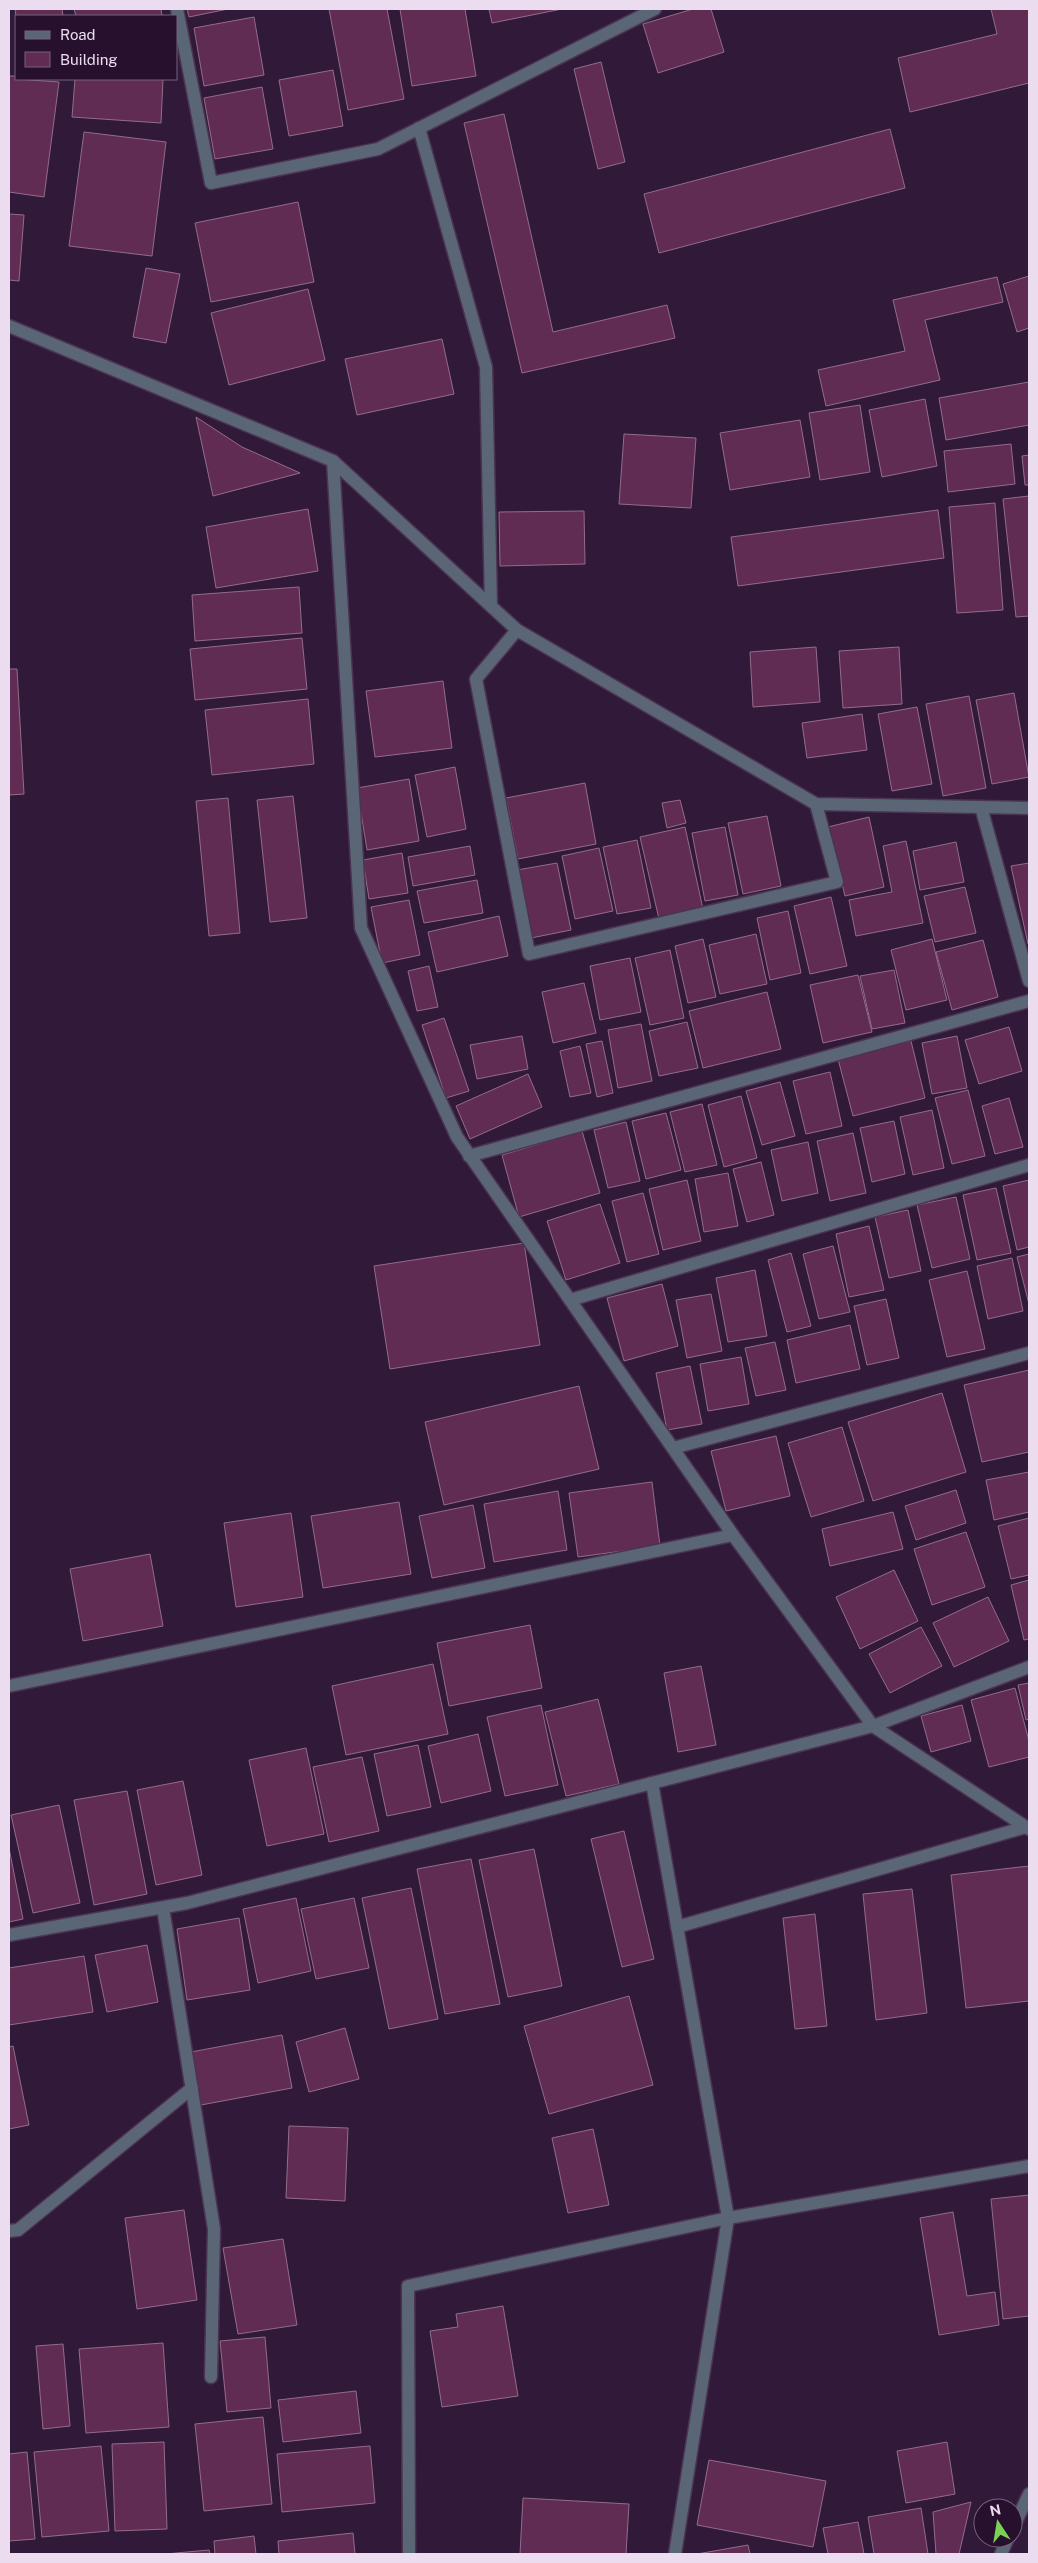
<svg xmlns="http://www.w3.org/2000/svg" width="1038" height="2563" viewBox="0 0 1038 2563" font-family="'Public Sans',sans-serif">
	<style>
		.building { fill: #602c54; stroke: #946c89 }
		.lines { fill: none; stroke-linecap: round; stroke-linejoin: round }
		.minor-casing { stroke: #4b3453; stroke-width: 15 }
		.minor { stroke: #5a6575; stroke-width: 12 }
	</style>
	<rect width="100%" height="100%" fill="#311939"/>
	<g class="building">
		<polygon points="15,9 62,9 63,16 16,16"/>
		<polygon points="74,9 161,9 162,16 76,16"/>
		<polygon points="187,9 228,9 189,17"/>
		<polygon points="329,9 387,9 404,99 348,110"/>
		<polygon points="400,9 465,9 476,76 412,86"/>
		<polygon points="489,9 562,9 492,23"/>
		<polygon points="693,9 711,9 724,52 658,73 643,24"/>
		<polygon points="991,9 1029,9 1029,83 910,112 898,58 997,34"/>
		<polygon points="254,17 264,75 204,86 194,28"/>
		<polygon points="601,62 625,162 598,169 574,69"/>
		<polygon points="333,70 343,126 289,136 279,80"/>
		<polygon points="9,76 16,76 16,79 59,82 44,197 9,192"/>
		<polygon points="75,79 163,79 161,123 72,117"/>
		<polygon points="262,87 273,149 215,159 204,98"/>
		<polygon points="504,114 553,332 667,305 675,338 522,373 464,123"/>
		<polygon points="890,129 905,188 659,253 644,194"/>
		<polygon points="84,132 166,142 152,256 69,246"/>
		<polygon points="298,202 314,282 211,302 195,223"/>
		<polygon points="9,214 24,215 19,281 9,280"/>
		<polygon points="146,268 180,274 166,343 133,337"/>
		<polygon points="1029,276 1029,328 1017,332 1003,284"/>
		<polygon points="997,277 1003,302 925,320 940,380 826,406 818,370 905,351 893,300"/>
		<polygon points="308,289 325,360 229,385 211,313"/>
		<polygon points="442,339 454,394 357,415 345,359"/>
		<polygon points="1029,382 1029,425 946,440 939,398"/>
		<polygon points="925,399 937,466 882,477 869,410"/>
		<polygon points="860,405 870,472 820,480 809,413"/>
		<polygon points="196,417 242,447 300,473 213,496"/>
		<polygon points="800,420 810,477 730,490 720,433"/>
		<polygon points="624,434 696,438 691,508 619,504"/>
		<polygon points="1011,444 1015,484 948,492 944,451"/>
		<polygon points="1029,455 1029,485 1025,485 1022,456"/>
		<polygon points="1029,496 1029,616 1016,617 1003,499"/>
		<polygon points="995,503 1003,610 957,613 949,507"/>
		<polygon points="308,509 318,571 216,588 206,527"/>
		<polygon points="938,510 944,558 738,586 731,537"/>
		<polygon points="584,511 585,564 500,566 499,512"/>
		<polygon points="299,587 302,633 195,641 192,595"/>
		<polygon points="302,638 307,689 195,700 190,649"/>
		<polygon points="816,647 820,702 753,707 750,652"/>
		<polygon points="899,647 902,704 843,708 839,651"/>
		<polygon points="9,669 17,669 24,794 9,795"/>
		<polygon points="443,681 452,748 375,757 366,691"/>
		<polygon points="1014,693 1029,777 992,784 976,700"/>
		<polygon points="969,696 986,788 943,796 926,704"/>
		<polygon points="308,699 314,764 212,775 205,710"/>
		<polygon points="917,707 932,784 892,791 878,714"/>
		<polygon points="862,714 867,750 807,758 802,723"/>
		<polygon points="455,767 466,829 427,837 415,775"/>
		<polygon points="409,779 419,841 367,850 357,788"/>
		<polygon points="585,783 596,844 518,859 506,798"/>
		<polygon points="293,796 307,918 270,922 257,800"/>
		<polygon points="228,798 240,933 209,936 196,801"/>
		<polygon points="680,800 686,823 667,828 662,803"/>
		<polygon points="767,816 781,886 743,894 728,823"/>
		<polygon points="869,817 884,887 845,896 828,827"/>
		<polygon points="685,827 703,909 659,919 640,837"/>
		<polygon points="725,827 738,895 705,901 692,833"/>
		<polygon points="637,840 651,908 617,914 603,847"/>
		<polygon points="906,841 923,923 856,936 849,900 892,892 883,846"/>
		<polygon points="956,842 964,882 920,890 913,851"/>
		<polygon points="470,846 475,875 413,886 408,857"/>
		<polygon points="599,848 613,911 575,919 562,856"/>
		<polygon points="402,853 408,893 369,899 363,860"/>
		<polygon points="557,863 571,930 531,938 517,870"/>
		<polygon points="1029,863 1029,943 1028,944 1011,866"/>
		<polygon points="477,880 483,913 424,923 417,891"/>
		<polygon points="965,887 976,933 935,942 924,896"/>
		<polygon points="831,897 847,966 810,974 794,906"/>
		<polygon points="409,900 420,955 382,963 371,907"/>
		<polygon points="788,911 801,973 770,980 757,918"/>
		<polygon points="499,916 508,956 437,972 428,932"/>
		<polygon points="756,934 767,984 720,994 709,945"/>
		<polygon points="703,939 716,997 688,1003 675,946"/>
		<polygon points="932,939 947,1000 906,1010 891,950"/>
		<polygon points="983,940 998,997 952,1010 936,952"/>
		<polygon points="670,950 684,1018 650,1025 635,958"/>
		<polygon points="630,958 641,1012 600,1020 590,966"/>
		<polygon points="429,966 438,1007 417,1011 408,971"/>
		<polygon points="894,970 905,1023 872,1029 860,976"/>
		<polygon points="858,975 872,1032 823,1043 810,985"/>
		<polygon points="584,983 596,1033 553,1043 542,992"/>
		<polygon points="767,992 781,1049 703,1068 689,1011"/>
		<polygon points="444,1018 469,1091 446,1098 422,1025"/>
		<polygon points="687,1022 698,1068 659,1076 649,1031"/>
		<polygon points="641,1024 652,1081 618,1088 608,1030"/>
		<polygon points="1009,1027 1022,1071 979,1084 965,1040"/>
		<polygon points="522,1036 528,1069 477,1079 470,1045"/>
		<polygon points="957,1036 967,1088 932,1094 922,1043"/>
		<polygon points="602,1041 613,1093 597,1097 586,1044"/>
		<polygon points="911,1041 925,1098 853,1116 838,1059"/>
		<polygon points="580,1046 591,1093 570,1097 560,1051"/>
		<polygon points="830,1072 842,1126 806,1134 793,1081"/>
		<polygon points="528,1074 542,1107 470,1139 456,1106"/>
		<polygon points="780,1082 795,1136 762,1145 746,1091"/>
		<polygon points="968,1090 985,1156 952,1164 935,1098"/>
		<polygon points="741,1096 757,1158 724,1167 708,1105"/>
		<polygon points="1009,1098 1023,1147 995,1154 982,1106"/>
		<polygon points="702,1104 717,1165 685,1172 670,1112"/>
		<polygon points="932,1110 944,1168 913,1175 900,1117"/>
		<polygon points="666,1113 681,1170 646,1179 632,1121"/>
		<polygon points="894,1121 905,1174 872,1182 860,1128"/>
		<polygon points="626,1122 640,1181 608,1188 594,1130"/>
		<polygon points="582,1131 600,1193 519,1217 502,1155"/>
		<polygon points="853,1133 866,1193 830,1201 817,1141"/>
		<polygon points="808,1142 818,1193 782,1201 771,1150"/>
		<polygon points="761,1162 774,1215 747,1222 733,1169"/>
		<polygon points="728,1173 738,1226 704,1232 695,1179"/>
		<polygon points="687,1180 701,1241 663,1250 649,1189"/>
		<polygon points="1029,1180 1029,1247 1017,1250 1003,1186"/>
		<polygon points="996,1188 1011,1253 977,1260 963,1195"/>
		<polygon points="643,1193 659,1254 627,1262 612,1201"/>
		<polygon points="956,1197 970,1259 932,1268 917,1205"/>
		<polygon points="600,1204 620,1263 566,1280 547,1221"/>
		<polygon points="908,1210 921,1271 889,1278 875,1217"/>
		<polygon points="869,1226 884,1290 849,1297 836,1234"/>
		<polygon points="524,1243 540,1345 390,1369 374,1266"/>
		<polygon points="833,1246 850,1312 819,1319 803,1254"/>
		<polygon points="791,1253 811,1326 787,1332 768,1260"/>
		<polygon points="1029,1254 1029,1304 1017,1257"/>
		<polygon points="1012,1258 1023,1311 988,1319 977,1266"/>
		<polygon points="755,1270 767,1336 728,1342 716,1278"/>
		<polygon points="967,1271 985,1349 947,1357 929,1280"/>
		<polygon points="662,1284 678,1346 624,1361 607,1298"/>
		<polygon points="711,1294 722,1351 687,1358 676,1300"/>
		<polygon points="886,1299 899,1358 867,1365 854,1306"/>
		<polygon points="850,1325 860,1369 796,1383 787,1340"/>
		<polygon points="775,1342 786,1390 756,1396 745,1348"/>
		<polygon points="741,1357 749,1404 708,1411 700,1364"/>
		<polygon points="690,1366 702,1424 667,1430 656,1373"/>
		<polygon points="1029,1370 1029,1452 982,1462 964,1385"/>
		<polygon points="579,1386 599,1469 444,1505 425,1422"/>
		<polygon points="942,1393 966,1472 873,1501 848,1422"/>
		<polygon points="842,1427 864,1501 811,1517 788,1443"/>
		<polygon points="776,1436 790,1496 726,1511 711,1451"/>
		<polygon points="1029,1472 1029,1512 994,1520 986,1480"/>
		<polygon points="652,1482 660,1546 578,1557 569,1493"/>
		<polygon points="956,1490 966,1523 916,1540 905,1506"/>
		<polygon points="558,1491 567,1550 494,1562 484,1504"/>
		<polygon points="399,1502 411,1574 323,1588 311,1516"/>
		<polygon points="473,1505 485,1568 432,1578 419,1516"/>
		<polygon points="893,1512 903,1549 830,1566 822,1529"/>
		<polygon points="291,1513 303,1597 236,1607 224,1523"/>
		<polygon points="1029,1518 1029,1575 1011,1579 998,1526"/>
		<polygon points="966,1532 985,1587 932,1605 914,1549"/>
		<polygon points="150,1554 163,1626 83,1641 70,1569"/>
		<polygon points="894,1570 918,1621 860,1649 836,1597"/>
		<polygon points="1029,1580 1029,1639 1024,1640 1011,1585"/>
		<polygon points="988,1597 1009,1641 954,1667 933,1623"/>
		<polygon points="530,1625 542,1688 449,1706 437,1643"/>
		<polygon points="921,1627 942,1666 890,1693 869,1654"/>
		<polygon points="433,1664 448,1734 346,1755 332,1686"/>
		<polygon points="701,1666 716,1745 678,1752 664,1673"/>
		<polygon points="1029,1683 1029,1719 1026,1720 1018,1685"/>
		<polygon points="1015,1688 1029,1741 1029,1757 989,1767 971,1700"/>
		<polygon points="598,1699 619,1784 566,1796 545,1712"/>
		<polygon points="541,1705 558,1785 505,1796 487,1717"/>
		<polygon points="962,1705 971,1741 931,1752 921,1716"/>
		<polygon points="478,1734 491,1791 441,1803 428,1746"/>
		<polygon points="418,1745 431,1807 387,1816 374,1754"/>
		<polygon points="306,1748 324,1834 267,1846 249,1760"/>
		<polygon points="362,1757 379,1831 329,1842 313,1767"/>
		<polygon points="183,1781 202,1875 156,1885 137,1790"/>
		<polygon points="127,1791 147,1894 94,1905 74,1800"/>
		<polygon points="59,1805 80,1903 33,1913 11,1815"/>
		<polygon points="624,1831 654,1959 622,1967 591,1839"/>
		<polygon points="9,1848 23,1919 9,1922"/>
		<polygon points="534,1849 562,1986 508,1997 479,1860"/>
		<polygon points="471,1859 500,2004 445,2014 417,1869"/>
		<polygon points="1029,1866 1029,2001 966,2008 951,1875"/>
		<polygon points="411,1888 438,2019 389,2029 362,1898"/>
		<polygon points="912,1889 927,2013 876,2020 863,1894"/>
		<polygon points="296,1898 311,1971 258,1983 243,1909"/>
		<polygon points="354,1898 369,1968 316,1979 301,1909"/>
		<polygon points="815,1914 827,2026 795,2029 783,1918"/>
		<polygon points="239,1918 250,1990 187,2000 177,1929"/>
		<polygon points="147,1945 158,2002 107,2012 95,1955"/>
		<polygon points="84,1956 93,2012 9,2025 9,1968"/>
		<polygon points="629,1996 653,2085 549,2114 524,2026"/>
		<polygon points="345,2028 359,2079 309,2092 296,2042"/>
		<polygon points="282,2035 292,2088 201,2105 191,2052"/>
		<polygon points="13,2046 29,2125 9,2129 9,2047"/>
		<polygon points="289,2126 348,2128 345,2201 286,2198"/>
		<polygon points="593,2129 609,2205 568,2213 552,2138"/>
		<polygon points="1029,2195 1029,2316 1003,2319 991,2199"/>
		<polygon points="184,2210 197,2300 137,2309 125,2218"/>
		<polygon points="953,2212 967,2296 995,2292 999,2325 939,2335 920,2218"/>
		<polygon points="283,2239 297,2325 238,2334 223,2248"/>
		<polygon points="503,2306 518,2396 442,2407 430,2331 458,2327 456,2314"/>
		<polygon points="265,2337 271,2408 227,2412 220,2341"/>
		<polygon points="163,2343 169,2427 86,2433 79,2349"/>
		<polygon points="63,2344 70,2426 43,2429 36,2346"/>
		<polygon points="356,2391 361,2433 283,2442 278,2400"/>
		<polygon points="263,2417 272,2504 204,2511 195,2424"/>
		<polygon points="164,2442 167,2529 115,2531 112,2444"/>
		<polygon points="947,2442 955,2494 906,2503 897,2451"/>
		<polygon points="101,2446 109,2531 42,2537 34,2452"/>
		<polygon points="370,2446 375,2503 282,2512 277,2454"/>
		<polygon points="27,2452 35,2539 9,2541 9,2454"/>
		<polygon points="709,2460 826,2481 813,2547 697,2525"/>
		<polygon points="523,2498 629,2504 626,2554 520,2554"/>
		<polygon points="971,2502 959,2554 936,2554 933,2512"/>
		<polygon points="921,2508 928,2554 874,2554 868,2517"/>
		<polygon points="858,2522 864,2554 828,2554 823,2528"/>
		<polygon points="353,2533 355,2554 279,2554 278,2541"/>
		<polygon points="254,2536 256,2554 215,2554 214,2541"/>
		<polygon points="748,2545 750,2554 697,2554"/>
		<polygon points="209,2550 210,2554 165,2554"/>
	</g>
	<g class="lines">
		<g class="minor-casing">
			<g id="minor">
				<polyline points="177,9 211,183 378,149 655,9"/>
				<polyline points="419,128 486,367 491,606"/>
				<polyline points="9,326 333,461"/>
				<polyline points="517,630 476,679 529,954 837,882 816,804"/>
				<polyline points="981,807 1029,981"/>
				<polyline points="1029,808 816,804 517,630 333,461 361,928 457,1137 733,1535 873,1726 1029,1667"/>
				<polyline points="469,1156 1029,1001"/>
				<polyline points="570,1300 1029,1165"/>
				<polyline points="673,1448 1029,1353"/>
				<polyline points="9,1686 733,1535"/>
				<polyline points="652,1783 728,2218 675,2554"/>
				<polyline points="163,1908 214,2229 211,2377"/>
				<polyline points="677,1927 1026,1827"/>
				<polyline points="9,1935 187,1903 873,1726 1029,1829"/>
				<polyline points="9,2231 18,2230 192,2088"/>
				<polyline points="1013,2528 1029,2494"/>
				<polyline points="409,2554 408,2286 728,2218 1029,2166"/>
				<polyline points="1001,2554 1008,2538"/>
			</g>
		</g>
		<use href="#minor" class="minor"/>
	</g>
	<rect width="1038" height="2563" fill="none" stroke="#ebdcf0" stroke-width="20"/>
	<rect x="15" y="15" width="162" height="65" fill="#27102e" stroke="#75627c"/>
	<rect x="25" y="31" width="25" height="8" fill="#5a6575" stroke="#75627c"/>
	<text x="60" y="40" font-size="15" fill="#ebdcf0">Road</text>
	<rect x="25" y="52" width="25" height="15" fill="#602c54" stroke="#75627c"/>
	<text x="60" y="65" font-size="15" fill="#ebdcf0">Building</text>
	<g transform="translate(998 2523) rotate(348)"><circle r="24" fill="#27102e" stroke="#75627c"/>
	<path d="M0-4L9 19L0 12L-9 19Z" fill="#7cd155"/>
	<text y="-8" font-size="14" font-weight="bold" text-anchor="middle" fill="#ebdcf0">N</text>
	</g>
</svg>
